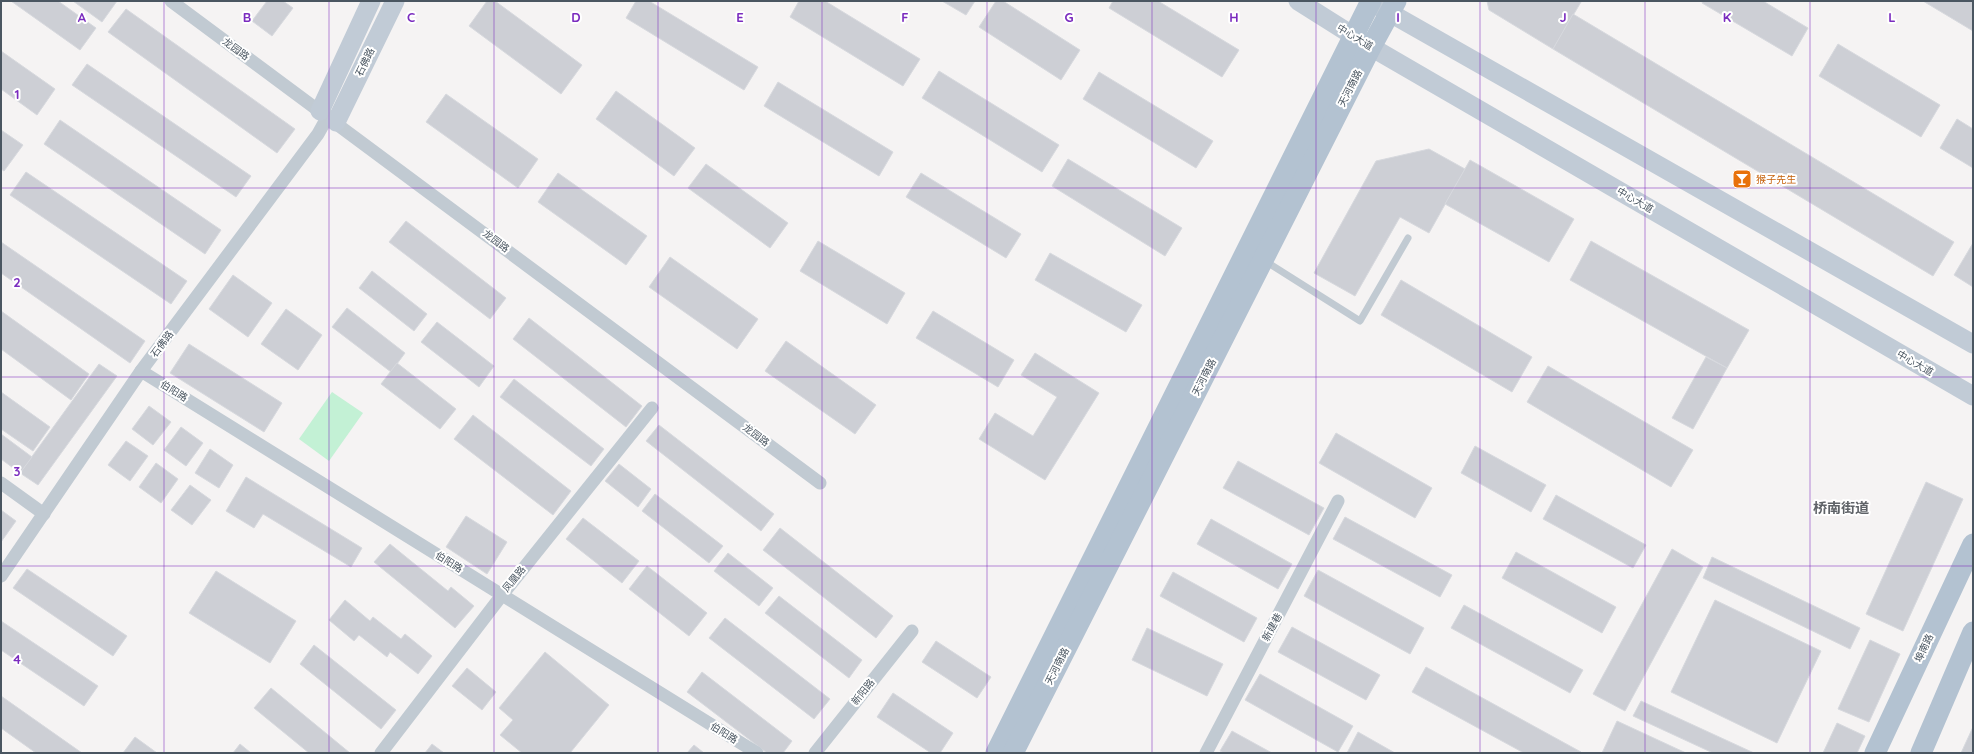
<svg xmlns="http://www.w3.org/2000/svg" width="1974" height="754" viewBox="0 0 1974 754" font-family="Quicksand,'Noto Sans SC',sans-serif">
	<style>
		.green { fill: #c3f1d5 }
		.building { fill: #cdcfd5; stroke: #d7d9de }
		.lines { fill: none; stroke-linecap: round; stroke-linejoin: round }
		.lane { stroke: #c1cad2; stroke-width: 7 }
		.street { stroke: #c1cad2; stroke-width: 13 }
		.secondary { stroke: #c1cbd6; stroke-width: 19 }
		.primary { stroke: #b3c2d1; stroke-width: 21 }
		.grid { fill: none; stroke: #7b2cbf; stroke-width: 1; stroke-opacity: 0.55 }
		.labels { text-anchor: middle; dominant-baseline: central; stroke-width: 4; stroke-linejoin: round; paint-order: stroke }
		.street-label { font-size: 10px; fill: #4a5661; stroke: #fff }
		.food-label { font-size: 10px; fill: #c56008; stroke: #fff; text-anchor: start }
		.district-label { font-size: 14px; font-weight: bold; fill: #5f6368; stroke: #fff }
		.grid-label { font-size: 13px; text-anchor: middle; font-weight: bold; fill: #7b2cbf; stroke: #fff; stroke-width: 4; stroke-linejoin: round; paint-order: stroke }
	</style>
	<rect width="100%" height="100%" fill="#f5f3f3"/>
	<polygon class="green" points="332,392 363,413 329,461 299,439"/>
	<g class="building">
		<polygon points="11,1 58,1 96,28 80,50"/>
		<polygon points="73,1 117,1 102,22"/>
		<polygon points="267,1 283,1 293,8 272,36 252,21"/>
		<polygon points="487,1 495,1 582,65 561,94 469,26"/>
		<polygon points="636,1 649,1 758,67 744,90 626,18"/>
		<polygon points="799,1 825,1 920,59 903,86 790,17"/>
		<polygon points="942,1 975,1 966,15"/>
		<polygon points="996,1 1003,1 1080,50 1061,80 979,27"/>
		<polygon points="1113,1 1158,1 1239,50 1222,77 1109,8"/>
		<polygon points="1487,1 1581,1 1581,2 1553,49 1489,10"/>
		<polygon points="1703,1 1763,1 1808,28 1792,56 1702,3"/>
		<polygon points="1923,1 1973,1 1973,31"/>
		<polygon points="126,9 295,129 277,153 108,32"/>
		<polygon points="1573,14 1954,242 1933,276 1553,49"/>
		<polygon points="1838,44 1940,105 1921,137 1819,76"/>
		<polygon points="1,51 55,89 37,115 1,89"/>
		<polygon points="87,64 251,176 236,197 72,85"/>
		<polygon points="939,71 1059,145 1042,172 922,98"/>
		<polygon points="1099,72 1213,141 1196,168 1083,99"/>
		<polygon points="778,82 893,152 879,176 764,106"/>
		<polygon points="616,91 695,148 674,176 596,119"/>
		<polygon points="446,94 538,159 518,188 426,122"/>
		<polygon points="1957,119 1973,129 1973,168 1940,148"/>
		<polygon points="60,120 221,230 205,254 44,144"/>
		<polygon points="1,130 23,145 4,171 1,169"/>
		<polygon points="1429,149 1465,169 1429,233 1400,217 1355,296 1314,273 1376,161"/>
		<polygon points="1068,159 1182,228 1165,256 1052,186"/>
		<polygon points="1470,160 1574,219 1549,262 1445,204"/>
		<polygon points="706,164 788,223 770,248 688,188"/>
		<polygon points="26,172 187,281 171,304 10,195"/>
		<polygon points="558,173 647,236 626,265 538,202"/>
		<polygon points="921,173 1021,234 1006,258 906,197"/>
		<polygon points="406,221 506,298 490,319 389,242"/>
		<polygon points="818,241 905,293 887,324 800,271"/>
		<polygon points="1591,241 1749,330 1727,368 1570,280"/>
		<polygon points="1,242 145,341 130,363 1,273"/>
		<polygon points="1973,243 1973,287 1954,275"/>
		<polygon points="1050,253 1142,305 1126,332 1035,280"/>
		<polygon points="670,257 758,319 737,349 649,287"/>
		<polygon points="372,271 427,314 414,331 359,288"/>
		<polygon points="233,275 272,303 248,337 209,309"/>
		<polygon points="1401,280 1532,357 1512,392 1381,315"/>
		<polygon points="347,308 405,353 391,372 332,327"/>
		<polygon points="286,309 322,335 298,370 261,344"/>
		<polygon points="1,311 89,374 71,400 1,349"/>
		<polygon points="933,311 1014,360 998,387 916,338"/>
		<polygon points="529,318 642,406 626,427 513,339"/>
		<polygon points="437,322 494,366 479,387 421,342"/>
		<polygon points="786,341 876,405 855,434 765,371"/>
		<polygon points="189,344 282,403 264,432 170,373"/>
		<polygon points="1035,353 1099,393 1045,480 979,439 995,413 1033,436 1057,397 1021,375"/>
		<polygon points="1706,357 1727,368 1693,429 1672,418"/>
		<polygon points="397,363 456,409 440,429 381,384"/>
		<polygon points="99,364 117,376 38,485 20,473"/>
		<polygon points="1548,366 1693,450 1671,487 1527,402"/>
		<polygon points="514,379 604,449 591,466 500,397"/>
		<polygon points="1,392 50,427 33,451 1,429"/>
		<polygon points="149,406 171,422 153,445 132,429"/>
		<polygon points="473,415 571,491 553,515 454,439"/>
		<polygon points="659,425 774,514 761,531 646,441"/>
		<polygon points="181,427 203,443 186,466 164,450"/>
		<polygon points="1336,433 1432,488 1415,518 1319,463"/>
		<polygon points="1,434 32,457 20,473 1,459"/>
		<polygon points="126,441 148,456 130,481 108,465"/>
		<polygon points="1475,446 1546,485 1531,512 1461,473"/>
		<polygon points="210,449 233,465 219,488 195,473"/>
		<polygon points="1238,461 1324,508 1309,535 1223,488"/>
		<polygon points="156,463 178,479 161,503 139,487"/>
		<polygon points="619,464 651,489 638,507 605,481"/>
		<polygon points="246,477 362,548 351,567 263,514 254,528 226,511"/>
		<polygon points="1926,482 1963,499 1903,631 1866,614"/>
		<polygon points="190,485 211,500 192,525 171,510"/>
		<polygon points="655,494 723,546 709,563 642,511"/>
		<polygon points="1556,495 1646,545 1633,568 1543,519"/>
		<polygon points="1,510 16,521 1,542"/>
		<polygon points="466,516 507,542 487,574 446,547"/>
		<polygon points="1345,517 1452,575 1440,597 1333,539"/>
		<polygon points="583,518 639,561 622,583 566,539"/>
		<polygon points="1211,519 1292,564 1278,589 1197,544"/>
		<polygon points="780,528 893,616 876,638 763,550"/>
		<polygon points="390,544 448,591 451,587 474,606 455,628 374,562"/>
		<polygon points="1672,549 1703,567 1625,711 1593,694"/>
		<polygon points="1516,552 1616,607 1602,633 1502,578"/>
		<polygon points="728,553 773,588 759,606 714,571"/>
		<polygon points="1712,557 1860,628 1850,649 1703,578"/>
		<polygon points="647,566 707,613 689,636 629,589"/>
		<polygon points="27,569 127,636 113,656 13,588"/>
		<polygon points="1318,570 1424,628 1410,654 1304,596"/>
		<polygon points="216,571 296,621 270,663 189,613"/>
		<polygon points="1173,572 1257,618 1244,642 1160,596"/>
		<polygon points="779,596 862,660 849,678 765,613"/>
		<polygon points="345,600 370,621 373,617 401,639 405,634 432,656 418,674 390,652 387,657 359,635 354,641 329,620"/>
		<polygon points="1715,600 1821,651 1777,743 1671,692"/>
		<polygon points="1464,605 1583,670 1570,693 1451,628"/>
		<polygon points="725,618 830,699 814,719 709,638"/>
		<polygon points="1,621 98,686 84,706 1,650"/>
		<polygon points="1292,627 1380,675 1366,700 1278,652"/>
		<polygon points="1147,628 1223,664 1207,696 1132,660"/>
		<polygon points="1870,640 1900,654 1869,722 1838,709"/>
		<polygon points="936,641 991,677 977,698 922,662"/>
		<polygon points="314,645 396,710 381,729 300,664"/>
		<polygon points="545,652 609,705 570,753 522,753 500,735 513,720 499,708"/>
		<polygon points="1426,667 1581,752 1524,753 1412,692"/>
		<polygon points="467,668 496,692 482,710 452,686"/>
		<polygon points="702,672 792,741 783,753 767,753 687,692"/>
		<polygon points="1260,674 1353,726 1338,752 1245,700"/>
		<polygon points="271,688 350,753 309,753 254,708"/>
		<polygon points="893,693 953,733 940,753 931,753 877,717"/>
		<polygon points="1,696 82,753 36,753 1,728"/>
		<polygon points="1641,701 1754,753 1713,753 1633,716"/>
		<polygon points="1617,721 1686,753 1602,753"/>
		<polygon points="1837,723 1865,736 1857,753 1823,753"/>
		<polygon points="1973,727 1973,753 1961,753"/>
		<polygon points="1232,731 1272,753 1224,753 1220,751"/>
		<polygon points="1358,732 1395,753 1347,753"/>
		<polygon points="135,737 157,753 123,753"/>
		<polygon points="240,744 251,753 233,753"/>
		<polygon points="432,744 444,753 425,753"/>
		<polygon points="694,745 704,753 687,753"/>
	</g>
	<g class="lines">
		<polyline class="lane" points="1265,261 1360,321 1408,238"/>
		<g class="street">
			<polyline points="171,1 820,483"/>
			<polyline points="141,371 757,753"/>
			<polyline points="1,483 44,514"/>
			<polyline points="1,576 141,371 318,134 328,116"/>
			<polyline points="381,753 502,595 652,408"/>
			<polyline points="815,753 912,631"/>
			<polyline points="1206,753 1338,501"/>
		</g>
		<g class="secondary">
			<polyline points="1298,1 1371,47 1973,396"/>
			<polyline points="1369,1 1973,344"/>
			<polyline points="320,111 371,1"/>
			<polyline points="336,122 395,1"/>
		</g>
		<g class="primary">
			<polyline points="996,753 1371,1"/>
			<polyline points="1013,753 1371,47 1396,1"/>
			<polyline points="1875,753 1973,544"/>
			<polyline points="1921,753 1973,632"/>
		</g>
	</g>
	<path class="grid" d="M164,1V753M329,1V753M494,1V753M658,1V753M822,1V753M987,1V753M1152,1V753M1316,1V753M1480,1V753M1645,1V753M1810,1V753M1,188H1973M1,377H1973M1,566H1973"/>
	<defs>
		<g id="bar-square" transform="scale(1)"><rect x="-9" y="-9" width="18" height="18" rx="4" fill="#e8710a" stroke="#fff"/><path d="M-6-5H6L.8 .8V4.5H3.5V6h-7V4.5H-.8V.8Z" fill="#fff"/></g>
	</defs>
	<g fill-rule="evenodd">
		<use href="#bar-square" x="1742" y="179"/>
	</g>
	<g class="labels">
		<g class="street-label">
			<text transform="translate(1355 37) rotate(31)">中心大道</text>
			<text transform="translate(236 49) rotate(36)">龙园路</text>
			<text transform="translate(365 62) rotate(-64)">石佛路</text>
			<text transform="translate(1350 88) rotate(-63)">天河南路</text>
			<text transform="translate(1635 200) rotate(30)">中心大道</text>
			<text transform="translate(496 241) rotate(37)">龙园路</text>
			<text transform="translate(162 344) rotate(-53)">石佛路</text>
			<text transform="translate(1915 363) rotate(30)">中心大道</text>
			<text transform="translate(1204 377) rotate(-63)">天河南路</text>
			<text transform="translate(174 391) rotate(32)">伯阳路</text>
			<text transform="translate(756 435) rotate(37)">龙园路</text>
			<text transform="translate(449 562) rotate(32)">伯阳路</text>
			<text transform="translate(514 579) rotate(-51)">凤凰路</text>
			<text transform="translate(1272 627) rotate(-62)">新建巷</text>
			<text transform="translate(1924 648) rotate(-65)">埠南路</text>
			<text transform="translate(1057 666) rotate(-63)">天河南路</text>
			<text transform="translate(863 692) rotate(-51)">新阳路</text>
			<text transform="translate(724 733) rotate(32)">伯阳路</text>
		</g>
		<g class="food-label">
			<text x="1756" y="179">猴子先生</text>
		</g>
		<g class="district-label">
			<text x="1841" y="508">桥南街道</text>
		</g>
	</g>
	<g class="grid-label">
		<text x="82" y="22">A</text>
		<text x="247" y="22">B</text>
		<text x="411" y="22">C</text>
		<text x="576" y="22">D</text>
		<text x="740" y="22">E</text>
		<text x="905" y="22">F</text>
		<text x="1069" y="22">G</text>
		<text x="1234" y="22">H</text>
		<text x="1398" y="22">I</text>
		<text x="1563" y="22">J</text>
		<text x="1727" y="22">K</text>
		<text x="1892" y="22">L</text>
		<text x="17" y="99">1</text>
		<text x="17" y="287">2</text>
		<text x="17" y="476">3</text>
		<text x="17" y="664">4</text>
	</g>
	<rect width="1974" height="754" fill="none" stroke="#4a5661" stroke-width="4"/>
</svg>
